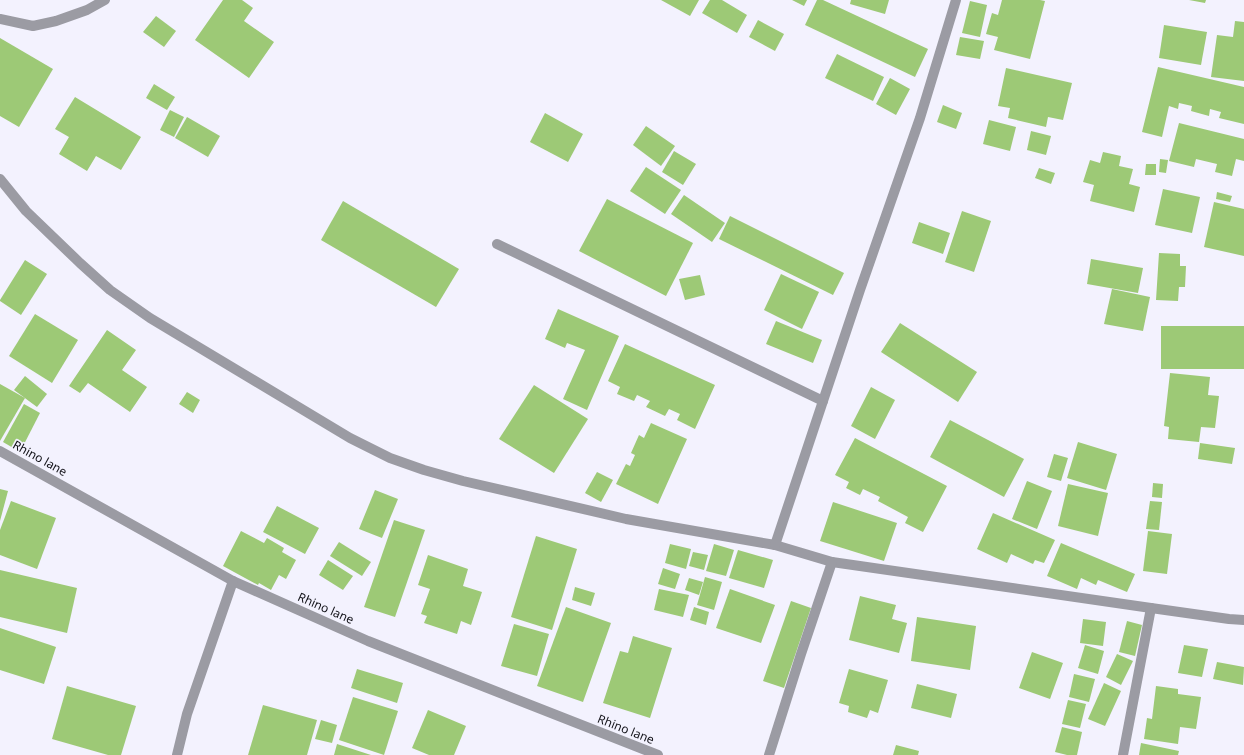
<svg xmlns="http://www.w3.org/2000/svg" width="1244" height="755" viewBox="0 0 1244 755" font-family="'Noto Sans',sans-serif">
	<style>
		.building { fill: #9dc976 }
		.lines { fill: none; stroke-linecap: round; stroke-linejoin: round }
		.minor { stroke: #9b9ba3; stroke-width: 10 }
		.labels { text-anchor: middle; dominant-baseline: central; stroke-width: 3.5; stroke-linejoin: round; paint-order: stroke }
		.street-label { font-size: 12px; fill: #111117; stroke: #f3f2fe }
	</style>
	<rect width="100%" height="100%" fill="#f3f2fe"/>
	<g class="building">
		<polygon points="223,0 242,0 253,8 244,21 274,42 249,78 195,40"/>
		<polygon points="661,0 699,0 690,16"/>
		<polygon points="710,0 722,0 747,15 737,33 702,13"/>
		<polygon points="792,0 807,0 804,6"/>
		<polygon points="817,0 823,0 928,49 915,77 805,25"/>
		<polygon points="851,0 889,0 885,14 850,4"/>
		<polygon points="1002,0 1040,0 1045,1 1030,59 994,50 998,37 986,34 992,13 998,15"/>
		<polygon points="1189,0 1206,0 1205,3"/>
		<polygon points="970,1 987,5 980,37 962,33"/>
		<polygon points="156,16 176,31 164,47 143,32"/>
		<polygon points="758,20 784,34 775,51 749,37"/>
		<polygon points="1235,21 1244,22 1244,81 1211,77 1217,35 1233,37"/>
		<polygon points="1164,25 1207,32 1201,65 1159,58"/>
		<polygon points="960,37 984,41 980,59 956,55"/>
		<polygon points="0,38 53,69 19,127 0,116"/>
		<polygon points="837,54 884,77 873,101 825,78"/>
		<polygon points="1158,67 1244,87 1244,124 1219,118 1221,112 1210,109 1209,116 1191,111 1192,106 1179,103 1178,109 1169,106 1162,137 1142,132"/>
		<polygon points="1006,68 1072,83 1063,120 1048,117 1046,127 1008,118 1010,108 998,106"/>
		<polygon points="890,78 910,89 896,115 876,104"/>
		<polygon points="154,84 175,97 167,110 146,98"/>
		<polygon points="75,97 141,137 121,170 96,156 87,171 59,154 69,137 55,129"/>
		<polygon points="943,105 962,113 956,129 937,122"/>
		<polygon points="170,110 184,117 174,137 160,130"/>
		<polygon points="545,113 583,134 568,162 530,142"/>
		<polygon points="187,117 220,136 208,157 175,138"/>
		<polygon points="989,120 1016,127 1010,151 983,144"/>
		<polygon points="1179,123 1244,139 1244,161 1236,159 1232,176 1215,172 1217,164 1196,159 1194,167 1169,161"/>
		<polygon points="646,126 675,146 661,166 633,145"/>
		<polygon points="1031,131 1051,136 1046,155 1027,150"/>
		<polygon points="674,151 696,164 683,185 662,172"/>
		<polygon points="1103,152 1121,156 1119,166 1133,169 1129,184 1140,187 1134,212 1090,201 1094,185 1083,182 1090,160 1100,163"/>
		<polygon points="1160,159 1168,160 1166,173 1159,172"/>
		<polygon points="1146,164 1156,164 1156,175 1145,175"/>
		<polygon points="646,167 681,190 665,214 630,191"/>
		<polygon points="1039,168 1055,173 1051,184 1035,178"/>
		<polygon points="1163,189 1200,197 1192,233 1155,225"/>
		<polygon points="1217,192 1232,196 1230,202 1216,199"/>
		<polygon points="684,195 725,223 712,242 671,214"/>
		<polygon points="607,199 693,243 666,296 579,251"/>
		<polygon points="343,201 459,269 436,307 321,240"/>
		<polygon points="1214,202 1244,209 1244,256 1204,247"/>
		<polygon points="962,211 991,221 974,272 945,262"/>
		<polygon points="730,216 844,273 833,295 719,239"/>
		<polygon points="919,222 950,233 943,254 912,243"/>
		<polygon points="1159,253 1180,254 1180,266 1186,266 1185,287 1179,287 1178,301 1156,300"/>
		<polygon points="1091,259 1143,268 1138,293 1087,284"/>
		<polygon points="25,260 47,274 21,315 0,301 0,300"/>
		<polygon points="781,274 819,292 802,329 764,310"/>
		<polygon points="700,275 705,295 685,300 679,279"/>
		<polygon points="1112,289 1150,297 1143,331 1104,324"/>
		<polygon points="558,309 619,336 587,410 563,399 585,350 567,343 565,348 545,339"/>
		<polygon points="35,314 78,340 52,383 9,356"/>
		<polygon points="776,321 822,340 813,363 766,344"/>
		<polygon points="900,323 977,372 958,402 881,352"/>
		<rect x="1161" y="326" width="83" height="43"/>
		<polygon points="107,330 136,350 122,370 147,387 130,412 88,383 80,393 69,386"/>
		<polygon points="625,344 715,385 695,429 677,420 680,414 669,409 665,416 646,407 650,401 637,395 634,401 617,394 620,387 608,381"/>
		<polygon points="1170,373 1210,377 1208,395 1219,396 1215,428 1201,427 1199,442 1168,439 1169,427 1164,426"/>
		<polygon points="25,376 47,394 37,407 14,390"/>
		<polygon points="0,384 25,398 0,441"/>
		<polygon points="534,385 588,419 554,473 499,439"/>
		<polygon points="871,387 895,400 875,439 851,426"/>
		<polygon points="187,392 200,400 193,413 179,404"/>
		<polygon points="24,404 40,413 20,452 3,442"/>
		<polygon points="950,420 1024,459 1004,497 930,457"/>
		<polygon points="651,423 687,439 658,504 616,484 626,464 630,466 635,455 631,453 639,435 644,438"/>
		<polygon points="855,438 947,486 923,532 905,523 908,517 878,501 880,497 863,489 860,495 846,488 849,482 835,475"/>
		<polygon points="1078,442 1117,454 1106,490 1067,478"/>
		<polygon points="1200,443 1235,448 1232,464 1198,459"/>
		<polygon points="1054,454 1068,458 1061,481 1047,477"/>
		<polygon points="597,472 613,480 601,502 585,493"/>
		<polygon points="1027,481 1052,491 1037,529 1012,519"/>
		<polygon points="1153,483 1163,484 1162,498 1152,497"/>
		<polygon points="1068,484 1108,493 1098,536 1058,526"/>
		<polygon points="0,489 8,491 0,521"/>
		<polygon points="375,490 398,499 382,538 359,529"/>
		<polygon points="11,501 56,518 37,569 0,555 0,530"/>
		<polygon points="1150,501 1162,502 1159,530 1146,529"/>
		<polygon points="833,502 897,523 884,561 820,541"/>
		<polygon points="277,506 319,528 305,554 263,532"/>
		<polygon points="993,513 1055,540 1044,563 1035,560 1033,564 1011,554 1007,563 977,549"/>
		<polygon points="394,520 425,530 395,617 364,607"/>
		<polygon points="241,531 264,543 267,538 284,548 282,552 296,560 286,579 279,575 271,590 259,583 258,585 223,566"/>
		<polygon points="1148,531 1172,534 1167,574 1143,571"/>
		<polygon points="536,536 577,549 552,630 511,617"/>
		<polygon points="339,542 371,562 362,576 330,556"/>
		<polygon points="1061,543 1135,574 1127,592 1098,580 1096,585 1081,578 1077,589 1047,576"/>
		<polygon points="670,544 691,549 686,569 665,563"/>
		<polygon points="714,544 734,550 726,576 706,571"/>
		<polygon points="738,550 773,560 764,588 729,578"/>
		<polygon points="693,552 708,555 704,570 689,566"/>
		<polygon points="428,555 468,569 463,586 482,592 471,625 461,621 457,634 424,623 427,616 421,614 430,589 418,585"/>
		<polygon points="328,560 353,576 343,590 319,575"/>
		<polygon points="663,568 680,574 675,589 658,584"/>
		<polygon points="0,570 77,588 67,633 0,617"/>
		<polygon points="705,577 722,582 714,610 697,605"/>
		<polygon points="689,578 703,582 699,595 685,590"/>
		<polygon points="575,587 595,593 591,606 572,600"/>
		<polygon points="659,589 689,595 683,617 654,610"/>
		<polygon points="730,589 775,605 761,643 716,628"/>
		<polygon points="860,596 896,605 892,619 907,623 899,653 849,640"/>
		<polygon points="791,601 811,608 784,688 763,681"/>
		<polygon points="566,607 611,623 583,702 537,686"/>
		<polygon points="694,607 709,612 706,625 690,620"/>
		<polygon points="917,617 976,626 970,670 911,661"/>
		<polygon points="1083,619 1106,622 1103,646 1080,643"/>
		<polygon points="1127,621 1142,625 1135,656 1119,652"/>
		<polygon points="514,624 549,634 537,676 501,666"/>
		<polygon points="0,628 56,647 44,684 0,670"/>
		<polygon points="633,636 672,648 650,718 603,703 620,651 628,653"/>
		<polygon points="1085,645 1104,651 1098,674 1078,668"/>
		<polygon points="1184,645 1208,649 1202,677 1178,673"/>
		<polygon points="1032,652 1063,663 1050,699 1019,688"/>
		<polygon points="1117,654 1133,661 1121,685 1106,677"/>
		<polygon points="1217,662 1244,667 1243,685 1213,679"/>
		<polygon points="357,669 403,683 397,703 351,688"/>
		<polygon points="849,669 888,680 878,713 870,710 867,718 848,712 849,706 839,703"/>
		<polygon points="1074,674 1095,679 1089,702 1069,697"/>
		<polygon points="1104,683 1121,691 1105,726 1088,719"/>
		<polygon points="917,684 957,694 951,718 911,708"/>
		<polygon points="67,686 136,706 121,755 108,755 52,739"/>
		<polygon points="1156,686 1178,689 1178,694 1201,697 1196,729 1180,727 1178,744 1144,739 1147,718 1152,719"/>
		<polygon points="353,697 398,711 384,755 339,740"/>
		<polygon points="1068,700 1086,704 1080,728 1062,724"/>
		<polygon points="263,705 317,720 307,755 248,755"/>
		<polygon points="428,710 466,726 454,755 429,755 412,748"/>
		<polygon points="321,720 337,725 332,743 315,739"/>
		<polygon points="1062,727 1082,732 1077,755 1067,755 1055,752"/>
		<polygon points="1141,743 1179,751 1178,755 1139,755"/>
		<polygon points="337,744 371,755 334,755"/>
		<polygon points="896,745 919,751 918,755 893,755"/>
	</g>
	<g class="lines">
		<g class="minor">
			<polyline points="0,19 33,26 56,21 87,10 105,0"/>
			<polyline points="0,179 26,211 80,263 110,290 150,318 350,438 390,458 424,470 463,481 626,519 775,545 832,562 1151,608 1229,619 1244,620"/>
			<polyline points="497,244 823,401"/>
			<polyline points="0,451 233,581 368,641 658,755"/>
			<polyline points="775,545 860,290 920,118 956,0"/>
			<polyline points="177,755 187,714 233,581"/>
			<polyline points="769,755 801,654 832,562"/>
			<polyline points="1123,755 1151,608"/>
		</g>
	</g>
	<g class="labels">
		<g class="street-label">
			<text transform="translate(40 458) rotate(29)">Rhino lane</text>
			<text transform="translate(326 608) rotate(24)">Rhino lane</text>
			<text transform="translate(626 729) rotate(22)">Rhino lane</text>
		</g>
	</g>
</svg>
